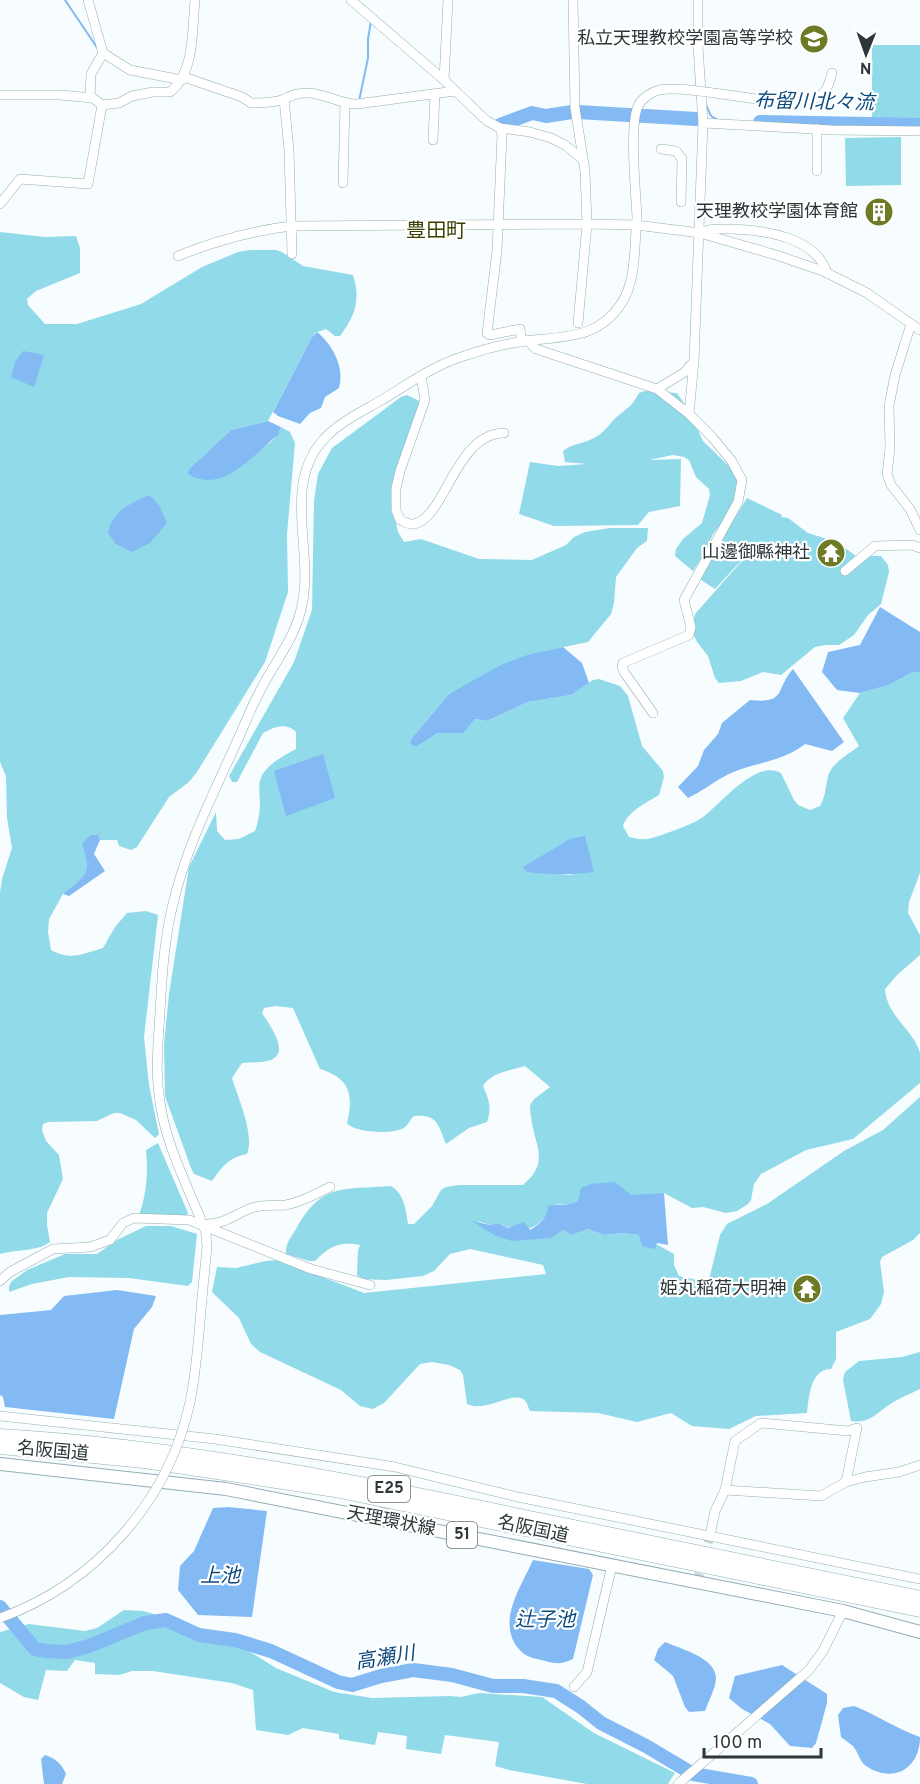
<svg xmlns="http://www.w3.org/2000/svg" width="920" height="1784" viewBox="0 0 920 1784" font-family="Overpass,'Noto Sans JP',sans-serif">
	<style>
		.green { fill: #90dae9; fill-rule: evenodd }
		.water { fill: #83baf4 }
		.lines { fill: none; stroke-linecap: round; stroke-linejoin: round }
		.stream { stroke: #83baf4; stroke-width: 2 }
		.river { stroke: #83baf4; stroke-width: 14 }
		.minor-tunnel { stroke: #ced5d7; stroke-width: 9; stroke-dasharray: 9 4.5; stroke-linecap: butt }
		.minor-casing { stroke: #92aeb4; stroke-width: 10 }
		.major-casing { stroke: #92aeb4; stroke-width: 14 }
		.highway-casing { stroke: #92aeb4; stroke-width: 15 }
		.minor { stroke: #fff; stroke-width: 9 }
		.major { stroke: #fff; stroke-width: 12 }
		.highway { stroke: #fff; stroke-width: 14 }
		.minor-bridge-casing { stroke: #92aeb4; stroke-width: 10; stroke-linecap: butt }
		.minor-bridge { stroke: #fff; stroke-width: 9 }
		.labels { text-anchor: middle; dominant-baseline: central; stroke-width: 4.5; stroke-linejoin: round; paint-order: stroke }
		.shield { fill: #fff; stroke: #6b7374; stroke-width: 1.5 }
		.shield-label { font-size: 16px; font-weight: bold; fill: #2b3739 }
		.poi-label { font-size: 18px; fill: #2b3739; stroke: #fff; text-anchor: end }
		.street-label { font-size: 18px; fill: #2b3739; stroke: #fff }
		.water-label { font-size: 20px; font-style: italic; fill: #0c497d; stroke: #fff }
		.neighbourhood-label { font-size: 20px; fill: #3a4103; stroke: #fff }
	</style>
	<rect width="100%" height="100%" fill="#f7fdfe"/>
	<g class="green">
		<rect x="872" y="45" width="48" height="76"/>
		<polygon points="901,137 901,185 846,186 845,138"/>
		<path d="M0,232L45,237L76,236L80,248V273L36,291L27,299L28,305L45,324H77L141,304L202,267L238,252L250,250H276L282,252L303,266L353,275C361,300 355,316 340,336H335L326,329L315,333L312,337L268,421L231,430L189,469C215,462 272,457 281,427L290,432L295,443L287,534L288,592L265,662L197,772L189,782L169,797L137,847L131,850L119,846L117,840H100L99,835L86,875L63,894L49,919L48,932L51,950C72,961 82,954 103,948L115,927L127,913L146,911L158,915L144,1037L149,1085L159,1134L155,1138L136,1120L120,1113H114L97,1121L48,1122L43,1124L42,1130L46,1141L59,1155L63,1179L47,1213V1225L50,1242C36,1252 17,1249 0,1254V893L2,879L12,848L7,818L6,776L0,762Z"/>
		<path d="M645,391L677,393L690,412L703,441L740,477L741,489L728,515L713,534L706,551L693,571L675,556L676,549L683,539L702,523L710,495L709,489L696,477L689,460L684,457L673,455L649,460L681,459L680,506L649,512L638,525L554,526L519,514L530,462L558,466L587,464L565,462L563,451C571,444 581,444 590,440C607,432 607,425 619,415C631,405 631,407 639,393Z"/>
		<path d="M407,395L419,401L420,407L394,514L398,532L404,542L421,539L479,559L532,560L566,545L574,537L585,532L610,528H648L647,541L637,548L616,577L614,603L611,614L588,642L530,654L449,694L411,739L410,744L416,747L438,733H464L475,719L487,721L528,702L571,695L593,680L599,679L620,686L628,696L642,746L663,771L664,777L659,795C646,803 628,811 623,826L629,837C634,838 642,840 647,839C656,838 693,824 700,819C719,807 755,758 781,773L794,800L798,805L810,810L820,806C826,796 825,788 828,777C831,763 848,755 859,746L843,718L860,693L889,685L913,672H920V873L909,902L908,913L920,935V955L897,975L885,989C887,1017 914,1030 920,1053C920,1062 920,1074 920,1083L853,1139L806,1150L761,1174L754,1184L751,1200L748,1204L737,1211L726,1213L703,1207L692,1208L664,1193L578,1201L571,1205L556,1204C539,1227 527,1238 498,1223L490,1225L477,1221L494,1235L563,1230L572,1235L588,1229L604,1235L623,1233L640,1235L674,1254V1265L679,1276L697,1280L709,1279L720,1235L727,1224L767,1204L844,1151L883,1130L920,1097V1233L913,1240L882,1257L880,1262L884,1292L881,1304L870,1319L836,1332V1359L831,1369C810,1369 809,1398 807,1413L756,1416L729,1429L692,1426L671,1413L637,1422L598,1413L530,1411C528,1407 527,1401 523,1399C509,1392 486,1413 467,1404L463,1375L460,1370L449,1365L432,1362L420,1364L384,1403L373,1409L360,1406L341,1390L260,1352L251,1344L239,1318L212,1292L217,1267L236,1268L265,1261L278,1260L364,1293L546,1274L543,1265L470,1249L450,1254L434,1271L423,1276L386,1280L361,1279L357,1275L358,1251L360,1245C340,1241 329,1246 315,1261H309L286,1254C285,1244 291,1237 296,1229C322,1182 343,1190 391,1186C404,1193 406,1210 408,1224H414L432,1206L441,1190L446,1187L459,1185H523C551,1161 534,1146 531,1116C530,1111 529,1106 532,1102C536,1096 545,1092 550,1087L525,1066C512,1070 490,1073 483,1086C489,1100 492,1107 487,1122L469,1128L446,1144C438,1125 438,1114 414,1116C410,1119 409,1124 405,1127C396,1135 354,1133 347,1123C354,1095 350,1078 320,1069L293,1008L275,1006L264,1008L262,1013C268,1023 291,1052 271,1060C263,1063 251,1062 242,1063L232,1078C238,1098 255,1135 247,1154C229,1157 222,1167 212,1181L194,1174L191,1168L165,1096L164,1044L169,994L189,867L216,812L217,831L225,840L239,839L255,831C271,786 237,780 296,749V732C286,722 274,727 263,733L237,782H232L229,776L294,662L312,610L314,501L318,474L332,448L401,397ZM545,856L573,875L526,872L524,867Z"/>
		<polygon points="747,498 782,515 781,517 788,518 808,533 837,542 856,556 881,556 888,565 889,572 881,604 868,615 854,635 839,645 826,645 815,647 781,675 763,672 741,681 719,683 715,678 708,656 697,642 692,631 695,614 763,537 715,589 698,578"/>
		<path d="M158,1143L188,1213L186,1218L139,1215C147,1193 148,1173 146,1150Z"/>
		<polygon points="146,1226 171,1226 197,1234 192,1282 188,1286 129,1278 69,1277 32,1284 9,1292 9,1286 12,1281 27,1270 65,1254 97,1254 117,1240"/>
		<path d="M920,1352V1389C910,1394 899,1398 889,1405C875,1414 869,1424 851,1421L843,1380L845,1372L859,1361L902,1357Z"/>
		<polygon points="124,1610 143,1611 164,1617 195,1634 236,1643 276,1668 334,1692 372,1698 450,1696 461,1697 479,1693 542,1697 594,1733 675,1773 668,1784 587,1784 509,1770 495,1766 499,1742 445,1735 441,1754 406,1749 407,1736 378,1732 375,1745 339,1739 339,1734 303,1728 288,1735 256,1730 253,1690 232,1683 153,1671 132,1671 119,1675 95,1674 95,1663 75,1660 67,1671 46,1670 38,1700 24,1697 0,1683 0,1632 29,1624 85,1631 97,1628"/>
	</g>
	<g class="water">
		<path d="M317,332C333,345 345,368 339,388L325,397L321,408L310,413L300,424L278,416L273,412L312,337Z"/>
		<polygon points="23,351 44,355 34,387 11,377 15,362"/>
		<path d="M268,421L281,427L278,435C253,455 222,495 188,474L189,469L231,430Z"/>
		<path d="M149,495L159,505L167,523L150,543L132,552L116,544L108,533C112,512 130,503 149,495Z"/>
		<polygon points="880,607 920,632 920,672 913,672 889,685 860,693 837,690 822,672 828,652 860,645"/>
		<polygon points="563,647 582,663 589,683 571,695 528,702 487,721 475,719 464,733 438,733 416,747 410,744 411,739 449,694 501,665 530,654"/>
		<path d="M793,669L844,742L832,751L805,744C781,763 749,763 725,776C712,783 701,792 688,798L678,787L698,766L704,750L718,734L722,723L750,700C787,704 775,689 793,669Z"/>
		<polygon points="323,754 335,798 286,816 274,771"/>
		<path d="M91,835H99L100,840L94,854L105,871L69,896L63,894C88,873 92,875 82,843Z"/>
		<path d="M585,836L594,872C571,875 550,875 526,872L523,867L570,839Z"/>
		<path d="M615,1182L631,1195L664,1193L668,1245L657,1243L655,1249L642,1246L639,1235L623,1233L604,1235L588,1229L572,1235L563,1230L551,1238L512,1241L494,1235L472,1221L490,1225L498,1223L508,1228L524,1222L530,1230C541,1223 547,1218 548,1206C559,1203 568,1207 578,1201L581,1188L591,1184Z"/>
		<polygon points="117,1290 156,1296 152,1307 134,1329 114,1419 5,1407 3,1397 0,1395 0,1315 51,1310 64,1296"/>
		<polygon points="228,1507 267,1511 252,1617 198,1615 178,1590 180,1566 194,1551 213,1508"/>
		<path d="M533,1560L589,1569L593,1575L573,1659C557,1666 554,1663 537,1659C527,1657 521,1653 515,1644C499,1617 522,1585 533,1560Z"/>
		<path d="M665,1642C681,1649 717,1658 716,1679C715,1690 708,1702 705,1711L689,1712L685,1707L673,1676L654,1660L658,1649Z"/>
		<polygon points="782,1665 827,1694 827,1703 816,1743 812,1748 790,1746 770,1724 742,1709 729,1698 735,1676"/>
		<path d="M854,1706C877,1715 897,1729 920,1737C920,1769 893,1784 866,1766C860,1762 858,1752 853,1746C849,1743 845,1740 841,1737L838,1715L843,1708Z"/>
		<path d="M45,1755C56,1759 61,1763 66,1774L62,1784H44L41,1759Z"/>
	</g>
	<g class="lines">
		<g class="stream">
			<polyline points="65,0 98,49"/>
			<polyline points="359,101 368,58 368,39 371,21"/>
			<polyline points="706,105 711,116 718,120"/>
		</g>
		<g class="river">
			<polyline points="578,112 696,119"/>
			<polyline points="760,122 920,125"/>
			<polyline points="500,125 532,113 546,116 572,112"/>
			<polyline points="0,1607 35,1649 46,1651 67,1652 89,1646 145,1623 166,1620 199,1635 235,1640 271,1651 338,1682 352,1685 381,1676 413,1670 452,1675 493,1686 523,1686 556,1691 581,1707 601,1723 646,1746 693,1774 751,1784"/>
		</g>
		<g class="minor-tunnel">
			<polyline points="383,1511 392,1477"/>
			<polyline points="697,1582 710,1536"/>
		</g>
		<g class="minor-casing">
			<g id="minor">
				<polyline points="88,0 103,53 130,70 182,80"/>
				<polyline points="351,0 444,80 487,121 500,128 530,132 551,138 565,145 582,159"/>
				<polyline points="573,0 575,108 585,171 587,224 578,323"/>
				<path d="M184,77L242,97L251,103C262,103 275,103 284,99C293,95 297,93 307,93C325,93 339,104 357,104L455,91"/>
				<polyline points="444,80 448,0"/>
				<path d="M0,95H60L93,98L102,105L119,103L132,96L153,92H170C195,73 192,30 195,0"/>
				<polyline points="90,98 91,74 103,53"/>
				<polyline points="284,99 289,150 292,254"/>
				<path d="M756,99C776,100 811,109 825,91C829,86 830,79 832,73"/>
				<polyline points="703,123 832,130 920,131"/>
				<polyline points="500,128 502,135 497,251 487,333 490,335 520,329 522,342"/>
				<polyline points="817,129 817,171"/>
				<polyline points="433,140 435,94"/>
				<polyline points="661,149 676,151 682,159 681,202"/>
				<polyline points="343,183 345,104"/>
				<polyline points="0,204 20,179 88,184 102,105"/>
				<path d="M700,233C710,228 720,229 731,229C764,230 816,237 827,273"/>
				<path d="M178,256C215,241 251,231 291,226L587,224L636,225L700,233L776,255L823,271L867,293L920,330"/>
				<polyline points="911,324 895,375 889,406 890,448 887,474 891,485 910,509 920,530"/>
				<polyline points="528,341 536,349 657,389 689,414 712,437 731,460 742,480 738,502 684,600 691,627 689,635 623,663 622,667 624,672 653,713"/>
				<path d="M421,376L425,400L400,471L396,488V510L400,520C405,522 409,525 414,524C446,517 455,434 504,433"/>
				<polyline points="657,389 685,372 694,361"/>
				<polyline points="689,414 694,361 703,123 698,46 698,0"/>
				<polyline points="845,571 875,546 912,545 920,548"/>
				<path d="M208,1224C226,1224 236,1213 252,1208C263,1204 275,1206 286,1205C302,1202 316,1194 330,1187"/>
				<polyline points="0,1281 10,1272 53,1249 90,1247 110,1240 123,1223 134,1218 189,1220 311,1269 370,1285"/>
				<path d="M202,1298L207,1247L206,1233C190,1190 166,1147 160,1102C155,1072 158,1043 160,1013C162,975 164,938 174,900C188,841 218,785 242,730C250,711 259,691 270,673C283,651 297,631 302,605C314,551 282,486 323,440C338,423 361,412 380,401C407,385 434,365 464,356C484,349 504,344 525,341C563,336 597,340 621,304C637,280 634,245 637,218"/>
				<polyline points="0,1416 215,1439 395,1467 518,1497 920,1579"/>
				<polyline points="725,1490 821,1496 846,1482 865,1477 899,1472 920,1465"/>
				<polyline points="710,1536 715,1511 725,1490 735,1441 761,1423 848,1431 857,1428 846,1482"/>
				<polyline points="574,1687 587,1672 612,1565"/>
				<polyline points="678,1784 809,1670 823,1651 843,1611"/>
			</g>
		</g>
		<g class="major-casing">
			<polyline id="major" points="0,1464 226,1489 843,1611 920,1632"/>
		</g>
		<g class="highway-casing">
			<g id="highway">
				<path d="M0,1436C175,1446 348,1480 520,1516C653,1543 786,1571 920,1598"/>
				<polyline points="0,1447 144,1461 335,1490 920,1610"/>
			</g>
		</g>
		<use href="#minor" class="minor"/>
		<use href="#major" class="major"/>
		<use href="#highway" class="highway"/>
		<g class="minor-bridge-casing">
			<g id="minor-bridge">
				<path d="M637,218C636,193 629,126 638,106C641,99 651,92 659,90C681,86 732,96 756,99"/>
				<path d="M0,1618C95,1584 169,1501 190,1402C197,1368 199,1332 202,1298"/>
			</g>
		</g>
		<use href="#minor-bridge" class="minor-bridge"/>
	</g>
	<defs>
		<g id="school-disc" transform="scale(1.5)"><circle r="9.5" fill="#6e7a26" stroke="#fff"/><path d="M0-5L7-2L0 1L-7-2ZM-4 1L0 2.5L4 1V4Q0 6-4 4Z" fill="#fff"/></g>
		<g id="building-disc" transform="scale(1.5)"><circle r="9.5" fill="#6e7a26" stroke="#fff"/><path d="M-4-6H4V6H1V3H-1V6H-4ZM-2.5-4.3h1.7v1.8h-1.7ZM.8-4.3h1.7v1.8H.8ZM-2.5-1h1.7V.8h-1.7ZM.8-1h1.7V.8H.8Z" fill="#fff"/></g>
		<g id="temple-disc" transform="scale(1.5)"><circle r="9.5" fill="#6e7a26" stroke="#fff"/><path d="M0-6L5-2H3V0L6.5 2.5H4V6H1.5V3h-3V6H-4V2.5H-6.5L-3 0V-2H-5Z" fill="#fff"/></g>
	</defs>
	<g fill-rule="evenodd">
		<use href="#school-disc" x="814" y="39"/>
		<use href="#building-disc" x="879" y="212"/>
		<use href="#temple-disc" x="831" y="553"/>
		<use href="#temple-disc" x="807" y="1289"/>
	</g>
	<g class="labels">
		<g class="shield">
			<rect x="368" y="1476" width="42" height="26" rx="4.5"/>
			<rect x="447" y="1522" width="30" height="26" rx="4.5"/>
		</g>
		<g class="shield-label">
			<text x="389" y="1489">E25</text>
			<text x="462" y="1535">51</text>
		</g>
		<g class="poi-label">
			<text x="793" y="39">私立天理教校学園高等学校</text>
			<text x="858" y="212">天理教校学園体育館</text>
			<text x="810" y="553">山邊御縣神社</text>
			<text x="786" y="1289">姫丸稲荷大明神</text>
		</g>
		<g class="street-label">
			<text transform="translate(53 1452) rotate(5)">名阪国道</text>
			<text transform="translate(391 1522) rotate(11)">天理環状線</text>
			<text transform="translate(533 1530) rotate(12)">名阪国道</text>
		</g>
		<g class="water-label">
			<text transform="translate(814 103) rotate(1)">布留川北々流</text>
			<text x="220" y="1577">上池</text>
			<text x="545" y="1621">辻子池</text>
			<text transform="translate(385 1659) rotate(-9)">高瀬川</text>
		</g>
		<g class="neighbourhood-label">
			<text x="436" y="232">豊田町</text>
		</g>
	</g>
	<g transform="translate(866 54) rotate(181)" stroke="#ffffff" stroke-width="4.5" paint-order="stroke">
	<path d="M0-4.5L10 22L0 15L-10 22Z" fill="#2b3739"/>
	<text y="-9" font-size="16" font-weight="bold" text-anchor="middle" fill="#2b3739">N</text>
	</g>
	<path d="M704 1748v9h117v-9" fill="none" stroke="#2b3739" stroke-width="3"/>
	<text x="713" y="1748" font-size="18" fill="#2b3739" stroke="#ffffff" stroke-width="4.5" paint-order="stroke">100 m</text>
</svg>
